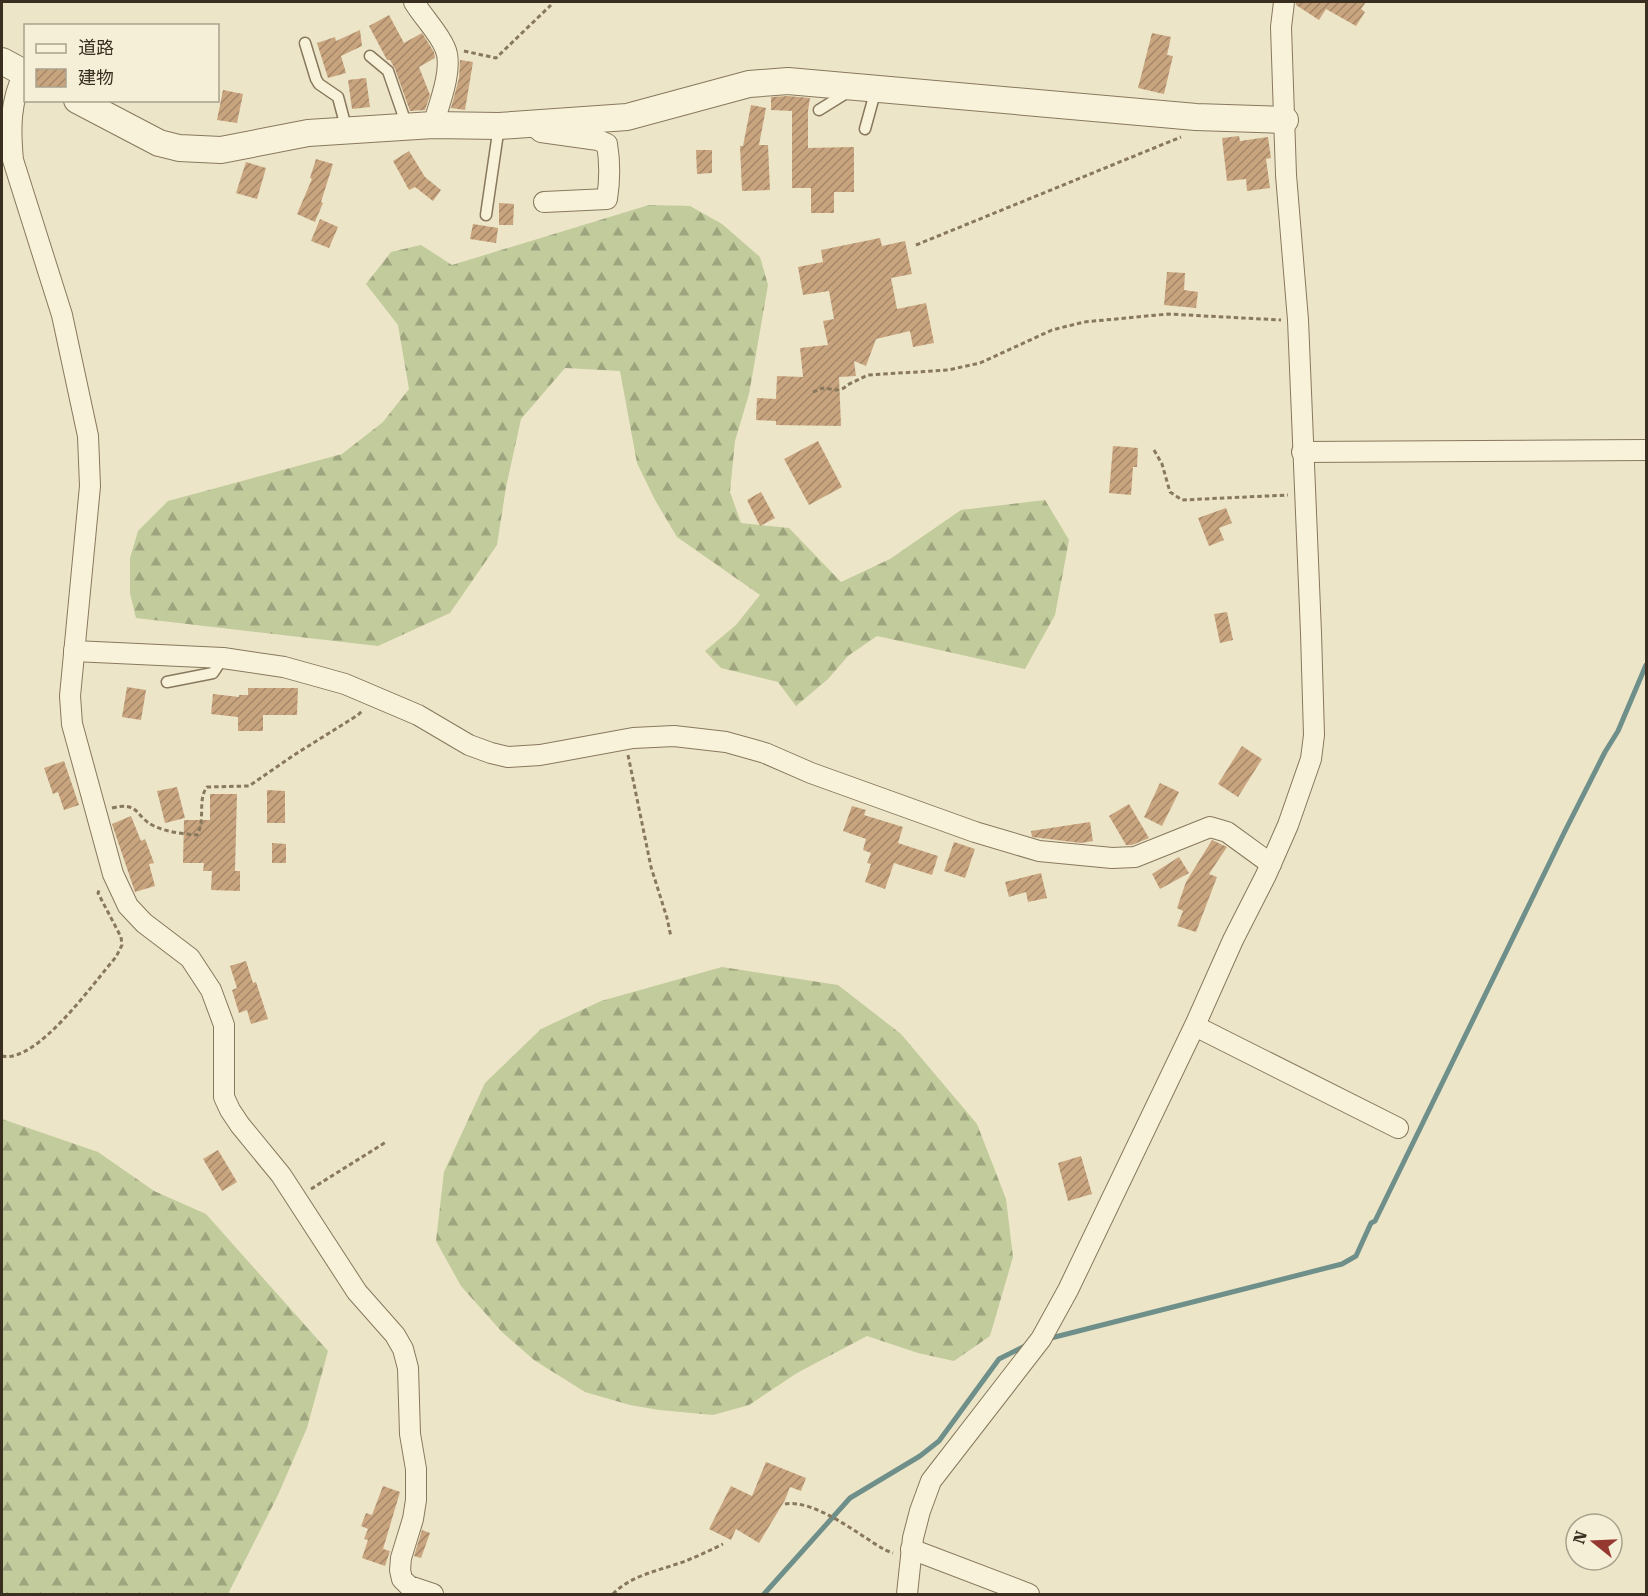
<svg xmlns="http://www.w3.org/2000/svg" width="1648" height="1596" viewBox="0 0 1648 1596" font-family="'Roboto Serif','Noto Sans JP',serif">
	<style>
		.forest { fill: url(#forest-firs) }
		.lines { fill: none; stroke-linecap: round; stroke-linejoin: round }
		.stream { stroke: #6f8f8a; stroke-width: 5 }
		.building { fill: url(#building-hatch) }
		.service-casing { stroke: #88785d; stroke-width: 13 }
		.minor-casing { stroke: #88785d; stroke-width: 22 }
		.tertiary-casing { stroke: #88785d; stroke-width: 28 }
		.path { stroke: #88785d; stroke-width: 3; stroke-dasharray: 4.5 3; stroke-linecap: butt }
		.service { stroke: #f8f2da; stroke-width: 10 }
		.minor { stroke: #f8f2da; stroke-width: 20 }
		.tertiary { stroke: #f8f2da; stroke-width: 26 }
	</style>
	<defs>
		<pattern id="forest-firs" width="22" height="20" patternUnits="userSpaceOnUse" patternTransform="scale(1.5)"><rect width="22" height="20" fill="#c1cb9b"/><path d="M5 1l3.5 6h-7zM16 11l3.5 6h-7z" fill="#9ea57e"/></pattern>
		<pattern id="building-hatch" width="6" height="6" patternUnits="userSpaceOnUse" patternTransform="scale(1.5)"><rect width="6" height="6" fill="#c9a57f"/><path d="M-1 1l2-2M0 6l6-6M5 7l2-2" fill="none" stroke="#a48768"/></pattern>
	</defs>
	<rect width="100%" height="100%" fill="#ede5c7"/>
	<g class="forest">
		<polygon points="649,205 690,206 722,224 760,257 768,285 749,394 735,441 730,492 741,523 789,528 841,582 890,559 961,510 1045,500 1069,540 1055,615 1025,669 877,636 848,656 828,679 796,706 778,682 721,668 705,651 736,625 760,595 677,537 655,500 637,463 620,371 565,368 521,419 506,487 497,545 450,613 378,646 136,618 130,593 130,558 138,531 168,501 342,454 383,422 409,389 398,325 366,284 391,252 421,245 452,265"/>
		<polygon points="722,967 838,985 901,1034 977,1124 1006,1199 1013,1257 990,1336 954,1361 918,1353 867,1336 797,1373 749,1405 713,1415 659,1410 630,1405 585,1392 534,1360 502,1332 461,1286 436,1241 444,1172 485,1083 541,1029 601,1001"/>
		<polygon points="2,1119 98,1152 154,1191 206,1214 328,1351 307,1428 278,1495 228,1594 2,1594"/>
	</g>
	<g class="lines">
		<g class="stream">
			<polyline points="1047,1339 1342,1264 1356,1256 1371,1223 1375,1221 1564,833 1605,752 1618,731 1646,665"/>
			<polyline points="764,1594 850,1498 920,1456 939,1441 999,1359 1029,1344"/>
		</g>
	</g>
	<g class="building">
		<polygon points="1296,2 1366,2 1361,9 1365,12 1356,26 1326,9 1319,20 1296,5"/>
		<polygon points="389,15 404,43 422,33 434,52 435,58 419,67 430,95 425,110 410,111 395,69 390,60 387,60 369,26"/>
		<polygon points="360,30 362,46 341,56 346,73 328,78 317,43 335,37 336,41"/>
		<polygon points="1152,33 1171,37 1167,55 1173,56 1164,94 1138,88"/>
		<polygon points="460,60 473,62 465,110 451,108 459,78"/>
		<polygon points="366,78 370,107 352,109 348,80"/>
		<polygon points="223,90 243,94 237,123 217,120"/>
		<polygon points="788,96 810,98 808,111 808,148 854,147 854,192 834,192 834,213 811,213 811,188 792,188 792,111 771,110 771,97"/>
		<polygon points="751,105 766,108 759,145 768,145 770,190 742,191 740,146 743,146"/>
		<polygon points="1239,136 1240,141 1268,137 1271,158 1266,159 1270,188 1247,191 1246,179 1227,181 1222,138"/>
		<polygon points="696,150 712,150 712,173 697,174"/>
		<polygon points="409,151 425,177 441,190 433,201 415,187 409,190 393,161"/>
		<polygon points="316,159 333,164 321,202 323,203 315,222 297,214 312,179 310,178"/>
		<polygon points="246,162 266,168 257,199 236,193"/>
		<polygon points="499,203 514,204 513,225 499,225"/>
		<polygon points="320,219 338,227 329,248 311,241"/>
		<polygon points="473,224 498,228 496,243 470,239"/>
		<polygon points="880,238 882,246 905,241 912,274 891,278 897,309 926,303 934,343 913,347 910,331 876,339 866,366 854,361 856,376 839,377 841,426 776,425 776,421 756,420 757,398 776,399 777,376 803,377 800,348 828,345 823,321 834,319 829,291 803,295 798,267 823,262 821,250"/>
		<polygon points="1167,272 1185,273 1184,290 1198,292 1196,308 1164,305"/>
		<polygon points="818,441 842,487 809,505 784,459"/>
		<polygon points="1113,446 1138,448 1137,467 1133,467 1131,495 1109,493"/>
		<polygon points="761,492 775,518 760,526 747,500"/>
		<polygon points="1226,508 1232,523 1219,528 1224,540 1209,546 1198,518"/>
		<polygon points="1227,612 1233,640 1220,643 1214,614"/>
		<polygon points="127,687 146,690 141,720 122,717"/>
		<polygon points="248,688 298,688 297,715 263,715 263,731 238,731 238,717 211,714 213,694 239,697 239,695 248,695"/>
		<polygon points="1242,746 1262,759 1238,797 1218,784"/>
		<polygon points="64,761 79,805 64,810 58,792 53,794 44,768"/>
		<polygon points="1160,783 1179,792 1162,826 1144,817"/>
		<polygon points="177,787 185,818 165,823 157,791"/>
		<polygon points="267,790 285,791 285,823 267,823"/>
		<polygon points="210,794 237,794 235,871 240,871 240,891 211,890 212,871 203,871 204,863 183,863 184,820 210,820"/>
		<polygon points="1129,804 1149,838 1132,845 1126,845 1109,816"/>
		<polygon points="852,806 866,810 864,815 903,827 898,843 938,856 932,875 894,863 885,889 865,882 871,864 867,863 871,853 863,850 866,839 843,831"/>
		<polygon points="131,816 141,841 145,839 154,863 149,864 155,886 135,892 112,824"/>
		<polygon points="1090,822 1093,841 1081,843 1032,837 1031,831"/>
		<polygon points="1212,840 1227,847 1209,874 1217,877 1196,932 1177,926 1183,911 1177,908 1186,882"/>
		<polygon points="954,842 975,849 965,878 944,871"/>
		<polygon points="272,843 286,844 286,863 272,863"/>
		<polygon points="1179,857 1189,873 1160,889 1152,874"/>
		<polygon points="1041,873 1047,898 1028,902 1026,892 1009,897 1005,882"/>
		<polygon points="246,961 253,983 256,982 268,1019 251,1024 247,1010 239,1013 232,990 237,988 230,966"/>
		<polygon points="218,1150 237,1182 222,1191 203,1159"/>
		<polygon points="1081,1156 1092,1194 1068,1201 1058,1163"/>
		<polygon points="766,1462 806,1478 801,1491 790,1487 785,1500 759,1543 736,1529 731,1540 709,1529 731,1486 752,1496"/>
		<polygon points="383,1486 400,1492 383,1549 390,1551 385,1566 362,1558 368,1540 364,1539 368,1529 361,1526 366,1513 372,1515"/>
		<polygon points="422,1530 430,1533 421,1558 414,1556"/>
	</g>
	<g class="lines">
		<g class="service-casing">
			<g id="service">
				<polyline points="305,43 316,79 319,84 338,97 347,131"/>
				<polyline points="370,56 388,71 407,126"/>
				<polyline points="819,110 848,92"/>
				<polyline points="865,129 876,89"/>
				<polyline points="486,215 499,126"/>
				<polyline points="167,682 213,673 223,658"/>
			</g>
		</g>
		<g class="minor-casing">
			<g id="minor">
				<path d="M414,2C423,17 439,33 445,48C454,67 439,105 433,125"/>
				<path d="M24,73C10,102 10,128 13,160L62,315L88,436L90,486L70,696L72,724L113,874L128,906L144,923L190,958L211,990L224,1025V1097L230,1110L240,1125L281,1175L357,1292L395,1335L403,1349L408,1368L410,1434L416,1469V1500L413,1519L401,1558L400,1570L402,1579L409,1586L433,1594"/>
				<path d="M535,127L541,132L598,140L607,144C610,162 610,180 607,199L544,202"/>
				<polyline points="1302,452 1646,450"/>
				<polyline points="74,651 223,658 284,667 345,684 418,715 469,745 491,753 508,757 540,755 633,738 674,736 726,742 765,753 811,773 975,832 1039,851 1112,858 1135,857 1210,827 1227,832 1271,864"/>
				<polyline points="1195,1026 1398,1128"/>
				<polyline points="911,1549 1029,1594"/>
				<polyline points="907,1594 913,1538 920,1511 931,1481 1041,1339 1068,1290 1196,1023 1233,940 1266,875 1288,825 1311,759 1314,735 1311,633 1298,320 1286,175 1281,27 1284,2"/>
			</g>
		</g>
		<g class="tertiary-casing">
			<g id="tertiary">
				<polyline points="2,61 26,74"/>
				<polyline points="77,100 159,143 179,148 221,150 308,133 433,125 499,126 627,117 749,84 788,81 1196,117 1285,120"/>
			</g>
		</g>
		<g class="path">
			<polyline points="464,51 496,58 551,5"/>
			<polyline points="916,245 1181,137"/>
			<polyline points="813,392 823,388 837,390 844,388 847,385 868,375 948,370 980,363 1052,330 1084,322 1168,314 1281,320"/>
			<polyline points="1154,450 1162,464 1170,492 1182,500 1288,495"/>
			<polyline points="628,755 651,867 667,918 671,937"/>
			<path d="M112,808C140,801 135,817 154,826C167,832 183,834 197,835C206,820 197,800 207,787L249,786L294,755L358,715L363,710"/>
			<path d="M2,1056C37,1064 94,982 116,957L122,945L121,937L98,893L100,888"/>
			<polyline points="311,1189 386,1142"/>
			<path d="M785,1504C815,1499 859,1535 885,1550L893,1553"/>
			<path d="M613,1594C632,1574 663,1570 688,1560C700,1555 711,1550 723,1544"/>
		</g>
		<use href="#service" class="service"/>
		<use href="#minor" class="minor"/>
		<use href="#tertiary" class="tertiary"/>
	</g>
	<rect width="1648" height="1596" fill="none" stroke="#392e20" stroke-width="6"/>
	<rect x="24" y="24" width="195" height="78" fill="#f4efd6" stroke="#a9a28d" stroke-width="1.5"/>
	<rect x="36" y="44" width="30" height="9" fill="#f8f2da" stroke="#a9a28d" stroke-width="1.5"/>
	<text x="78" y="54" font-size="18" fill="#392e20">道路</text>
	<rect x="36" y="69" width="30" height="18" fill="url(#building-hatch)" stroke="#a9a28d" stroke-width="1.5"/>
	<text x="78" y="84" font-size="18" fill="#392e20">建物</text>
	<g transform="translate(1594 1542) rotate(288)"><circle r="28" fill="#f4efd6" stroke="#a9a28d" stroke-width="1.5"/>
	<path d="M0-4.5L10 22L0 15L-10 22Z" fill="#95382f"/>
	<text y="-9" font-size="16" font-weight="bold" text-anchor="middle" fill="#392e20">N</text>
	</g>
</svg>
